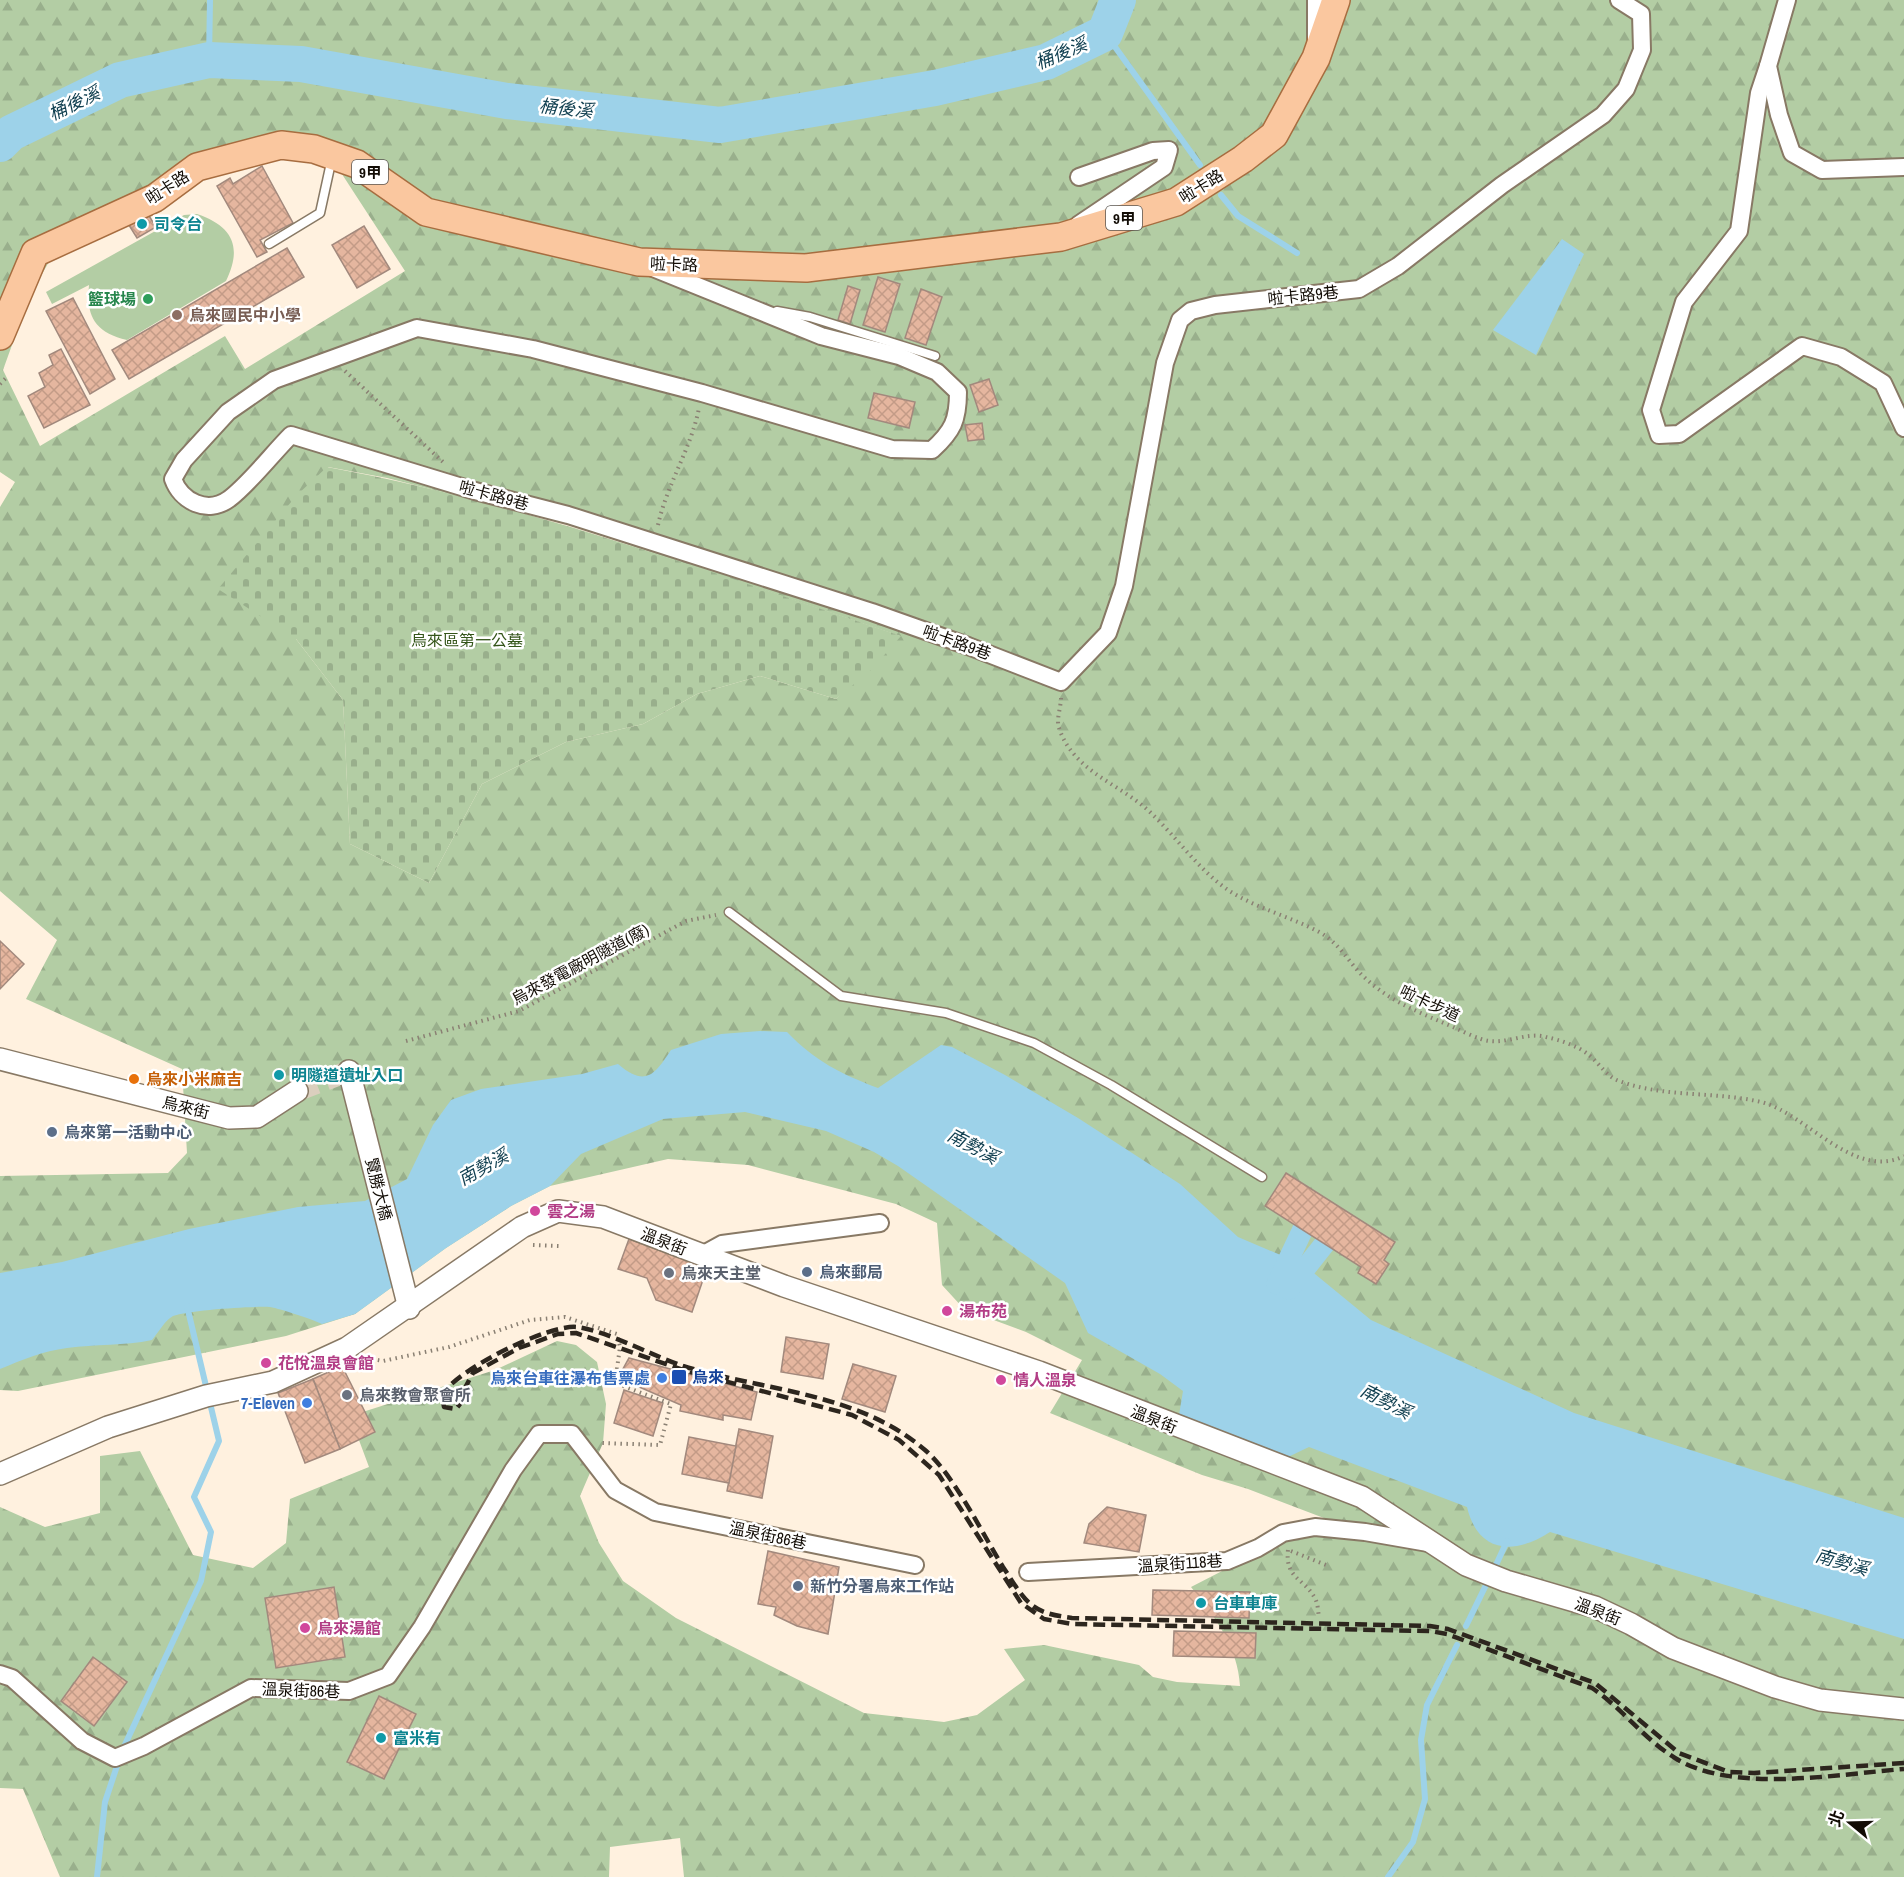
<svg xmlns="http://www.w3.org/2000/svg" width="1904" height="1877" viewBox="0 0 1904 1877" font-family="'Archivo Narrow','Noto Sans TC',sans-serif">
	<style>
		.forest { fill: url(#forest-firs); fill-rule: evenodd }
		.cemetery { fill: url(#cemetery-stones) }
		.pitch { fill: #b3cda4 }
		.water { fill: #9dd2e9 }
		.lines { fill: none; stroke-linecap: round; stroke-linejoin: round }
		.stream { stroke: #9dd2e9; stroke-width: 6 }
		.canal { stroke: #9dd2e9; stroke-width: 21 }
		.river { stroke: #9dd2e9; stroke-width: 36 }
		.building { fill: url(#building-cross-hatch); stroke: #a2897d; stroke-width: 1.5 }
		.tertiary-tunnel { stroke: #dbcfbe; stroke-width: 21; stroke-dasharray: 21 10; stroke-linecap: butt }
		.service-casing { stroke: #887965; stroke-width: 11 }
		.minor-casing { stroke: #887965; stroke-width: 20 }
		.tertiary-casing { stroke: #887965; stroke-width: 24 }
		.primary-casing { stroke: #a76d40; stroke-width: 30 }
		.path { stroke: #8a8073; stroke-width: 4; stroke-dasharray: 1.5 4.5; stroke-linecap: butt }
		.service { stroke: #fff; stroke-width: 8 }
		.minor { stroke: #fff; stroke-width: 16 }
		.tertiary { stroke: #fff; stroke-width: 21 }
		.primary { stroke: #fac79f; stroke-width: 27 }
		.rail { stroke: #2d261e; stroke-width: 4.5; stroke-dasharray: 12 6; stroke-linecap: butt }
		.culture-dot { fill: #0f9aa8; stroke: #fff; stroke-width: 2 }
		.leisure-dot { fill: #2e9e5b; stroke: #fff; stroke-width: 2 }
		.education-dot { fill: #8d6e63; stroke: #fff; stroke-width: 2 }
		.food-dot { fill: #e8710a; stroke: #fff; stroke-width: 2 }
		.service-dot { fill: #5c6f8a; stroke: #fff; stroke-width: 2 }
		.hotel-dot { fill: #d1479c; stroke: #fff; stroke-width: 2 }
		.worship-dot { fill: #6b7280; stroke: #fff; stroke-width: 2 }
		.transit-dot { fill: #1a4fb4; stroke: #fff; stroke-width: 2 }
		.shop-dot { fill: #3f7fe0; stroke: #fff; stroke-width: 2 }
		.labels { text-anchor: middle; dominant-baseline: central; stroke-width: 5; stroke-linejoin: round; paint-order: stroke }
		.shield { fill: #fff; stroke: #595550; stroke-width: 1.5 }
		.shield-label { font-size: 15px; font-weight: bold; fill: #120c05 }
		.street-label { font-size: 16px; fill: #120c05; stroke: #fff }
		.culture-label { font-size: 16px; font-weight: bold; fill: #0d838f; stroke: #fff; text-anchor: start }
		.leisure-label { font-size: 16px; font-weight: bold; fill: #27864d; stroke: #fff; text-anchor: end }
		.education-label { font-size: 16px; font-weight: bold; fill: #785e54; stroke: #fff; text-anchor: start }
		.park-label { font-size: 16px; fill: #34551a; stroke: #fff }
		.food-label { font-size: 16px; font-weight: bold; fill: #c56008; stroke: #fff; text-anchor: start }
		.service-label { font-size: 16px; font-weight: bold; fill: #4e5e75; stroke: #fff; text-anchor: start }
		.hotel-label { font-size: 16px; font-weight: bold; fill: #b23c85; stroke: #fff; text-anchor: start }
		.worship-label { font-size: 16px; font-weight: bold; fill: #5b616d; stroke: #fff; text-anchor: start }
		.transit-label { font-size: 16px; font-weight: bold; fill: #164399; stroke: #fff; text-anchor: start }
		.shop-label { font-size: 16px; font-weight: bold; fill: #366cbe; stroke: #fff; text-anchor: end }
		.water-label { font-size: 18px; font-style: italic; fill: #124051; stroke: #fff }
	</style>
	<defs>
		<pattern id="forest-firs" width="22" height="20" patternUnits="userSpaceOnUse" patternTransform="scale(1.5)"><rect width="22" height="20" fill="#b3cda4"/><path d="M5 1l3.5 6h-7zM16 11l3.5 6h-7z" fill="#99af8c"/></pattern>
		<pattern id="cemetery-stones" width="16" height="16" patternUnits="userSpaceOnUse" patternTransform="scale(1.5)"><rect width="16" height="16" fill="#b3cda4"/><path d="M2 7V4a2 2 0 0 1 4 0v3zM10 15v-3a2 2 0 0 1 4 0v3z" fill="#99af8c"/></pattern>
		<pattern id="building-cross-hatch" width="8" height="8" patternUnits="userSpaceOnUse" patternTransform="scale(1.5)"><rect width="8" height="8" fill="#e5b69f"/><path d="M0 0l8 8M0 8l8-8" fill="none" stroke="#c39b87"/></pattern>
	</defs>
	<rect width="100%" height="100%" fill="#fff1df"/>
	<path class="forest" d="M0,0H1904V1877H684L680,1838L610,1847L609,1877H60L23,1789L0,1788V1507L45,1527L100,1513V1456L140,1451L193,1555L253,1568L286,1543L290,1499L369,1467L350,1416L495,1370L557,1341L576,1345L597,1362L606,1404L603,1443L580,1496L599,1543L623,1581L676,1618L864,1713L944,1722L977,1715L1025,1680L1004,1649L1044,1645L1139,1665L1153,1677L1177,1682L1240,1686C1238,1647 1215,1617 1191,1587L1261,1551L1294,1538L1358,1531L1248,1489L1202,1475L1050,1413L1082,1360L1026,1332L964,1309L942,1285L937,1223L896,1204L748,1165L668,1159L550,1186L511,1206L446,1248L355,1314L286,1336L18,1391L0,1390V1176L168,1173L187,1153L182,1069L26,999L57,940L0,891V507L15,482L0,472ZM294,156L338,168L405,271L245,369L225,336L40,446L3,370L30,295L50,260L203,172ZM328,467L387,478L564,523L900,636L836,699L760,676L697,694L643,724L566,742L482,784L429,883L350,844L343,700L296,639Z"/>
	<path class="cemetery" d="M327,467C524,503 712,573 901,636L872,669L836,699L760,676L697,694L643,724L566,742L482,784L429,883L350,844L343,700L296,639L218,589L297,495Z"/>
	<path class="pitch" d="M197,214C232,226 243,246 226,281L127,340C95,332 86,317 89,285L52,304L46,292L184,215Z"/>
	<g class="water">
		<polygon points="1562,239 1584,254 1536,355 1493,330"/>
		<path d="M760,1031L787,1032C815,1061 841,1074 878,1088L941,1045L952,1047L1005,1075L1078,1118L1180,1184L1238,1237L1304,1265L1371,1320L1574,1413L1904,1518V1639L1550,1532C1515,1555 1478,1554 1467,1507L1309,1447L1288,1457L1179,1415L1183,1391L1160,1374L1088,1333L1065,1283L898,1166L874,1152L826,1131L745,1112L663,1119L581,1154L550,1186L511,1206L446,1248L355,1314L322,1324C312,1319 281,1309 270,1307C252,1306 189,1310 173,1316C165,1320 158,1333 152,1340C124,1346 96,1344 67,1348C43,1351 22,1360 0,1369V1273L62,1262L189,1229L298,1207L365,1201L407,1179L433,1125L451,1100L481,1089L582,1074L618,1064C646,1088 655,1074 671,1050L721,1034Z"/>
	</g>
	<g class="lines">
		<g class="stream">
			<polyline points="1105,33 1200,165"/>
			<polyline points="209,60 210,0"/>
			<polyline points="1221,195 1238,216 1297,253"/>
			<polyline points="1496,1565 1507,1541"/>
			<polyline points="1466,1626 1486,1585"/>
			<polyline points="122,1751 201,1581 211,1532 194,1497 219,1441 187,1306"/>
			<polyline points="97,1877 105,1802 119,1760"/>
			<polyline points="1388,1877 1413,1842 1425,1799 1421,1740 1427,1705 1457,1645"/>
		</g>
		<g class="canal">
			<polyline points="1277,1284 1312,1210"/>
			<polyline points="1289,1289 1337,1228"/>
		</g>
		<polyline class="river" points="0,144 11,133 120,80 209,60 301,64 507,101 720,125 935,88 1046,62 1105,33 1118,0"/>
	</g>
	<g class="building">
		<polygon points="262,166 293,223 260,240 267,252 257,257 217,186 230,178 233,184"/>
		<polygon points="146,211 156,227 137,238 127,222"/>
		<polygon points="364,226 390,269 357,288 332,245"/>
		<polygon points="287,248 304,277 129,379 112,350"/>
		<polygon points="878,277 900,284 885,332 863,325"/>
		<polygon points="848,286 860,290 850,324 838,320"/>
		<polygon points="921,289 942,297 926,345 905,338"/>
		<polygon points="73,298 115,379 90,394 46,311"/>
		<polygon points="61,349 90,405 44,428 28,396 45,387 39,373 53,365 49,355"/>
		<polygon points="989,379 998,405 979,412 970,385"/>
		<polygon points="874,393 915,402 909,428 868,418"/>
		<polygon points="982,423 984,439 968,441 965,425"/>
		<polygon points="0,941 24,964 0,989"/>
		<polygon points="1286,1173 1395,1242 1384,1260 1389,1264 1376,1284 1358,1273 1361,1267 1265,1206"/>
		<polygon points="629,1239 707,1268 692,1312 656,1300 647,1278 618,1269"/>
		<polygon points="786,1337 829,1344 823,1379 781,1372"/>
		<polygon points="629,1358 757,1392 751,1420 723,1415 723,1420 680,1411 681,1405 618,1378"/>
		<polygon points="853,1364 896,1376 885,1412 842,1399"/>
		<polygon points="342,1366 375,1432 340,1449 313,1379"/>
		<polygon points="313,1379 340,1449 305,1463 278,1393"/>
		<polygon points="624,1390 663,1403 653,1436 614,1423"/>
		<polygon points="739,1429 773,1436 762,1498 727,1491"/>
		<polygon points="689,1437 736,1446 729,1483 682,1474"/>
		<polygon points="1107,1507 1146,1515 1139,1552 1084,1543 1089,1524"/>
		<polygon points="768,1551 839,1567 828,1634 797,1626 774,1615 776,1607 758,1604"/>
		<polygon points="334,1587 345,1657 276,1668 265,1598"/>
		<polygon points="1153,1590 1250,1592 1249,1618 1152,1615"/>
		<polygon points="1174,1631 1256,1633 1255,1658 1173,1656"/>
		<polygon points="93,1657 127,1682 94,1726 61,1701"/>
		<polygon points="379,1696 416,1714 384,1779 347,1762"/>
	</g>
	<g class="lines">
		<polyline class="tertiary-tunnel" points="297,1091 349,1071"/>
		<g class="service-casing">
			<g id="service">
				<polyline points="269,244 320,213 332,158"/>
				<polyline points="777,311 810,317 935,356"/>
				<polyline points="729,912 841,996 946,1013 1034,1043 1111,1085 1262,1177"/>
			</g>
		</g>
		<g class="minor-casing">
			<g id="minor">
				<polyline points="1316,0 1316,39"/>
				<polyline points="1787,0 1768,66 1779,115 1792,153 1822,170 1904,167"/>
				<polyline points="1768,66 1759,93 1739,231 1684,302 1651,410 1659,435 1679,434 1802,346 1841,357 1883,383 1904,428"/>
				<polyline points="1078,225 1164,167 1169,150 1153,151 1079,177"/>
				<path d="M653,268L821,336L899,356L937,372L958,392C958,420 953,431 932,450L892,449L702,393L533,349L417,328L274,380L228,412L184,460L173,479C181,501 207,515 229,499C250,483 272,454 291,435L475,491L568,515L872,612L968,646L1061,682L1108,633L1124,586L1165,363L1180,320L1191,311L1215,305L1359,289L1398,266L1502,185L1603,115L1626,89L1642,50L1641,14L1619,0"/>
				<polyline points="702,1255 722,1244 880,1223"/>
				<polyline points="1028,1572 1227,1561 1258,1548 1283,1533 1315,1527 1365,1532 1428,1543"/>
				<polyline points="0,1674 12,1678 82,1741 115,1758 144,1746 251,1688 349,1691 388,1676 422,1627 513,1470 539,1434 572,1434 615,1490 655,1512 915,1565"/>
			</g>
		</g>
		<g class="tertiary-casing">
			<g id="tertiary">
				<polyline points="0,1059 229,1118 257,1117 297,1091"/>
				<polyline points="349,1071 409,1308"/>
				<polyline points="0,1474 108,1427 206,1396 273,1382 347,1348 522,1227 558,1211 603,1217 784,1286 1039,1372 1362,1497 1466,1565 1506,1581 1595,1607 1631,1624 1673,1648 1775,1687 1820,1700 1904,1709"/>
			</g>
		</g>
		<g class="primary-casing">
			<polyline id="primary" points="0,336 35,253 155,198 197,167 281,145 314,149 357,164 426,212 639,262 806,268 1061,237 1176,202 1243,159 1274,135 1316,58 1336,0"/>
		</g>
		<g class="path">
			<polyline points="345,371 443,462"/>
			<polyline points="0,384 7,377"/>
			<path d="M658,525C667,484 691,449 699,408"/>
			<path d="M1061,698C1061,707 1056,720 1059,728C1074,773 1122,784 1152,814C1178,839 1198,869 1228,890C1257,909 1292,917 1321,933C1340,944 1349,963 1364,977C1390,1002 1421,1013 1453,1027C1462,1031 1472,1036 1481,1039C1504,1047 1525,1031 1546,1037C1560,1040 1578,1046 1589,1055C1599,1063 1607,1077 1619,1081C1665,1098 1714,1091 1761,1102C1806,1113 1854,1181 1904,1156"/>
			<polyline points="406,1041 519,1011 686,921 716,915"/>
			<polyline points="533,1245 560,1246"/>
			<polyline points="366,1358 383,1361 449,1347 530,1320 565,1317 617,1334 620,1347 615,1383 671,1404 660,1445 602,1443"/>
			<path d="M1288,1550C1285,1577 1302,1578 1313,1595C1318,1601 1318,1611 1319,1618"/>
			<polyline points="1291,1551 1326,1565"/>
		</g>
		<use href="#service" class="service"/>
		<use href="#minor" class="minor"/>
		<use href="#tertiary" class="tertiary"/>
		<use href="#primary" class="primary"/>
		<path class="rail" d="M1904,1763L1754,1773L1729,1772L1679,1753L1595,1683L1448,1629L1430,1626L1072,1618C1058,1616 1044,1614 1033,1606C1020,1596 1012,1580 1003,1567C982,1533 954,1475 925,1450C858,1392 764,1391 683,1366C653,1356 607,1331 577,1327C548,1324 456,1370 442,1395L444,1407L456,1409L463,1400L466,1386L473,1373L519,1348L558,1334L576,1333L683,1370L852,1415L899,1440L939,1475L1021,1603L1044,1619L1072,1624L1430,1631L1447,1634L1592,1688C1622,1708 1644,1739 1675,1758C1732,1794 1838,1774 1904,1769"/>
	</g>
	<g class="culture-dot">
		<circle cx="142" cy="224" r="6"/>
		<circle cx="279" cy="1075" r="6"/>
		<circle cx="1201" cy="1603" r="6"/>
		<circle cx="381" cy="1738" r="6"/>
	</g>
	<circle class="leisure-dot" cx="148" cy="299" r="6"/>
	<circle class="education-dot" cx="177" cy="315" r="6"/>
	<circle class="food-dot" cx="134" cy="1079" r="6"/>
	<g class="service-dot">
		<circle cx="52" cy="1132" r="6"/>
		<circle cx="807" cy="1272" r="6"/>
		<circle cx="798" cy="1586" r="6"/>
	</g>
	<g class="hotel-dot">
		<circle cx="535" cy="1211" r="6"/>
		<circle cx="947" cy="1311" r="6"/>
		<circle cx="266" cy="1363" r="6"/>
		<circle cx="1001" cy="1380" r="6"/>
		<circle cx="305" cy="1628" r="6"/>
	</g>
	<g class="worship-dot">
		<circle cx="669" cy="1273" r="6"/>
		<circle cx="347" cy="1395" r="6"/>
	</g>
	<rect class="transit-dot" x="671" y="1369" width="16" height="16" rx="3"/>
	<g class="shop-dot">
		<circle cx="662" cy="1378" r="6"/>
		<circle cx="307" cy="1403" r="6"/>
	</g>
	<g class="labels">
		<g class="shield">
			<rect x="352" y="160" width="36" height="24" rx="4.5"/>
			<rect x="1106" y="206" width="36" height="24" rx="4.5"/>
		</g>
		<g class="shield-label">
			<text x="370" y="172">9甲</text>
			<text x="1124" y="218">9甲</text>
		</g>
		<g class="street-label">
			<text transform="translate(1201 186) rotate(-32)">啦卡路</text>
			<text transform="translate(167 187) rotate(-33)">啦卡路</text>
			<text transform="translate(674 264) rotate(2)">啦卡路</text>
			<text transform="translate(1303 295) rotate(-6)">啦卡路9巷</text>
			<text transform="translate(494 495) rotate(15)">啦卡路9巷</text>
			<text transform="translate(957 642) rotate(20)">啦卡路9巷</text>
			<text transform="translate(580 964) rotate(-28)">烏來發電廠明隧道(廢)</text>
			<text transform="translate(1430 1003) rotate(25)">啦卡步道</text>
			<text transform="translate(186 1107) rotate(14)">烏來街</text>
			<text transform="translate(379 1189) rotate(76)">覽勝大橋</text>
			<text transform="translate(664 1241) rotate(21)">溫泉街</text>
			<text transform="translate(1154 1419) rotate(22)">溫泉街</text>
			<text transform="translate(768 1535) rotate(12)">溫泉街86巷</text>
			<text transform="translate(1180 1563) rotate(-4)">溫泉街118巷</text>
			<text transform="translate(1598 1611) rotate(21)">溫泉街</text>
			<text transform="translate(301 1690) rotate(2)">溫泉街86巷</text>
		</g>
		<g class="culture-label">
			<text x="154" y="224">司令台</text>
			<text x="291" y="1075">明隧道遺址入口</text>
			<text x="1213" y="1603">台車車庫</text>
			<text x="393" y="1738">富米有</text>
		</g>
		<g class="leisure-label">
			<text x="136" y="299">籃球場</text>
		</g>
		<g class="education-label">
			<text x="189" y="315">烏來國民中小學</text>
		</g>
		<g class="park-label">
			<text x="467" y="640">烏來區第一公墓</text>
		</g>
		<g class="food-label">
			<text x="146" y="1079">烏來小米麻吉</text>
		</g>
		<g class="service-label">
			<text x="64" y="1132">烏來第一活動中心</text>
			<text x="819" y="1272">烏來郵局</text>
			<text x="810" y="1586">新竹分署烏來工作站</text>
		</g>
		<g class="hotel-label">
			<text x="547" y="1211">雲之湯</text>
			<text x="959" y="1311">湯布苑</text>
			<text x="278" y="1363">花悅溫泉會館</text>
			<text x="1013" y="1380">情人溫泉</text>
			<text x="317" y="1628">烏來湯館</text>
		</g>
		<g class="worship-label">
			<text x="681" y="1273">烏來天主堂</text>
			<text x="359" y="1395">烏來教會聚會所</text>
		</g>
		<g class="transit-label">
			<text x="692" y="1377">烏來</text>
		</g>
		<g class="shop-label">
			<text x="650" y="1378">烏來台車往瀑布售票處</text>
			<text x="295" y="1403">7-Eleven</text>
		</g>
		<g class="water-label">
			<text transform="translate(1061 53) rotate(-23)">桶後溪</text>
			<text transform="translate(74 103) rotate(-26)">桶後溪</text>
			<text transform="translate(566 108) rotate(6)">桶後溪</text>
			<text transform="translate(973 1146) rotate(28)">南勢溪</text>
			<text transform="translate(483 1167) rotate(-29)">南勢溪</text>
			<text transform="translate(1386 1401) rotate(27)">南勢溪</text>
			<text transform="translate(1842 1562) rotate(16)">南勢溪</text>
		</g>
	</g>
	<g transform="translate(1850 1823) rotate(289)" stroke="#ffffff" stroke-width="4.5" paint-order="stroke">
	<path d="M0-4.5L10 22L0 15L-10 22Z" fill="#120c05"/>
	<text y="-9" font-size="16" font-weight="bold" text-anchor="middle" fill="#120c05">北</text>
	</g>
</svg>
